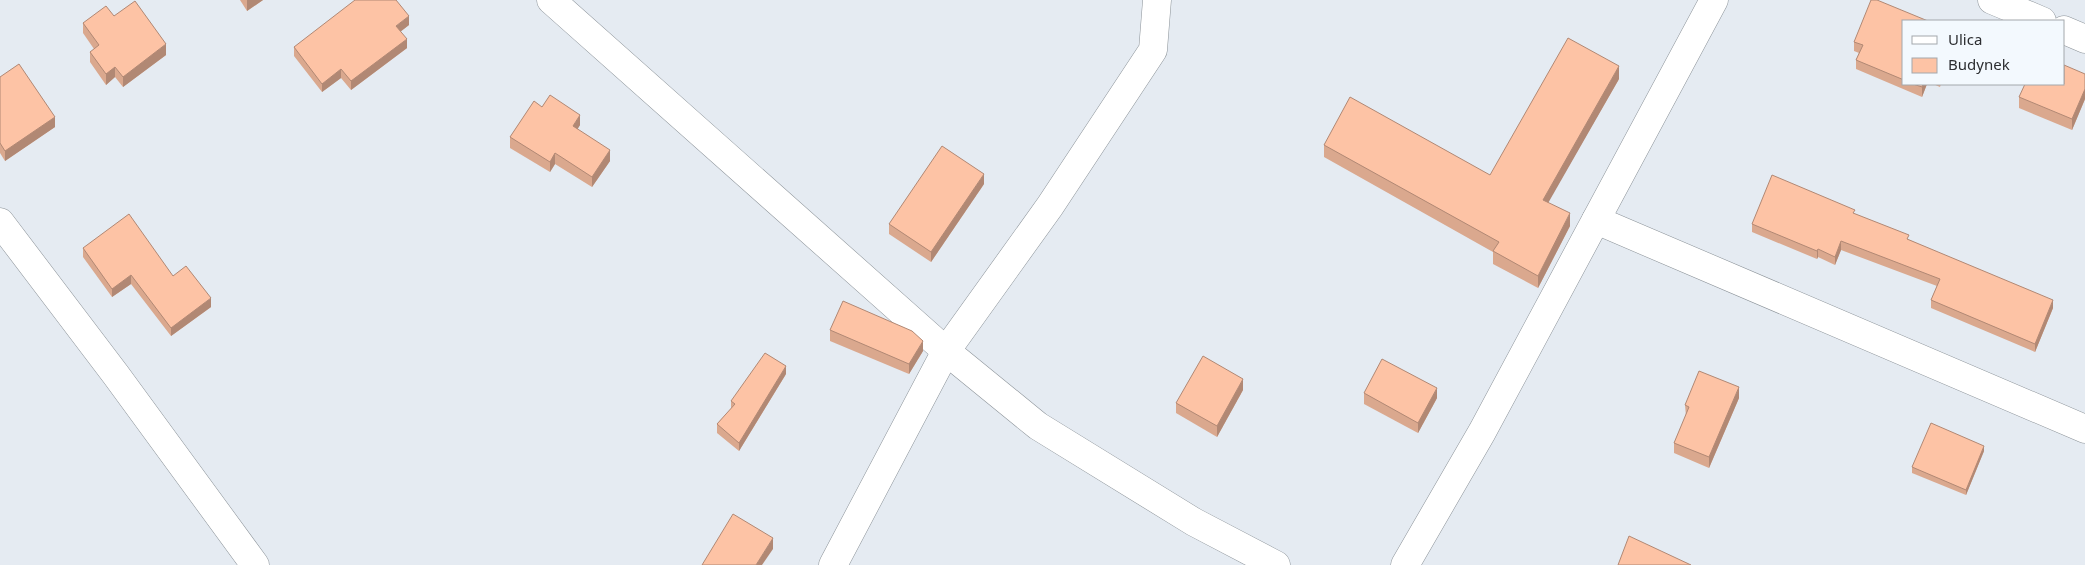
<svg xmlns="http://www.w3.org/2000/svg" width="2085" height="565" viewBox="0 0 2085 565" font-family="'Noto Sans',sans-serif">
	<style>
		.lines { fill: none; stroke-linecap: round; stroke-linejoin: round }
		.street-casing { stroke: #8c9399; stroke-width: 29 }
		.street { stroke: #fff; stroke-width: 28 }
		.wall { fill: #daa88e }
		.shaded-wall { fill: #b18874 }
		.building { fill: #fdc3a5; stroke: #b18874 }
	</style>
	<rect width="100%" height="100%" fill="#e5ebf2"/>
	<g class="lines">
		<g class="street-casing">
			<g id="street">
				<polyline points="551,0 946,351 1038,426 1194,522 1276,565"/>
				<polyline points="1992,0 2042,21"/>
				<polyline points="2064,30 2085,39"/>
				<polyline points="1596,220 2085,429"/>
				<polyline points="0,222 116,375 255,565"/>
				<polyline points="833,565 946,351 1050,206 1153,50 1157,0"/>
				<polyline points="1405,565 1482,432 1714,0"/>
			</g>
		</g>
		<use href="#street" class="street"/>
	</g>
	<g class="wall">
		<polygon points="240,0 263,0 247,11"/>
		<polygon points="114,16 166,55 123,87 115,77 106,85 90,62 90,52 94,49 83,33 83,23"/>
		<polygon points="1904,21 1904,84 1927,84 1922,97 1856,69 1856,60 1859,53 1854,51 1854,42"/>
		<polygon points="409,25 400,32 407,48 351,90 341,78 322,92 294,56 294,47"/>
		<polygon points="2085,74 2085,99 2072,130 2019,108 2019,97"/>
		<polygon points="0,77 55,127 5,161 0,153"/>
		<polygon points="1619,79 1548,202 1570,226 1538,288 1493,264 1493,252 1324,157 1324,145 1490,175"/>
		<polygon points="1933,84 1941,84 1940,87"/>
		<polygon points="542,107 580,125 577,129 610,161 592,187 555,164 550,172 510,148 510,137"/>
		<polygon points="984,184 931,262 889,234 889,224"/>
		<polygon points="1855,214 2053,308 2035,352 1931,308 1931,300 1937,286 1841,250 1835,265 1818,257 1817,259 1752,232 1752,224"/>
		<polygon points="83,248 173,276 211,307 171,336 131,284 112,297 83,257"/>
		<polygon points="830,330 923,351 909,374 830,341"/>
		<polygon points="786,374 739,451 717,433 717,424 731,409 731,401"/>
		<polygon points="1243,390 1217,437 1176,413 1176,403"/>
		<polygon points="1364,393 1437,398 1418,433 1364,404"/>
		<polygon points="1739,398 1709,468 1674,453 1674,443 1686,416 1685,405"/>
		<polygon points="1984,451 1966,495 1912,473 1912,467"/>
	</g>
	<g class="shaded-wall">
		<polygon points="247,0 263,0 247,11"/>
		<polygon points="409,16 409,25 396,35 396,26"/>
		<polygon points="407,39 407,48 351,90 351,81"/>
		<polygon points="166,44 166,55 123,87 123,77"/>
		<polygon points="1619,66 1619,79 1543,212 1543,200"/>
		<polygon points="115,67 115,77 106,85 106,74"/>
		<polygon points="341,69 341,78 322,92 322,84"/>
		<polygon points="1923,84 1927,84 1922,97 1922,87"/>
		<polygon points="2085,89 2085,99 2072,130 2072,119"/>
		<polygon points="580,115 580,125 573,137 573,126"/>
		<polygon points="55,117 55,127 5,161 5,151"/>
		<polygon points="610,150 610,161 592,187 592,177"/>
		<polygon points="555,153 555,164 550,172 550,162"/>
		<polygon points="984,174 984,184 931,262 931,252"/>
		<polygon points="1570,213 1570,226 1538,288 1538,276"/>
		<polygon points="1841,241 1841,250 1835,265 1835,257"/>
		<polygon points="1818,249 1818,257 1817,259 1817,251"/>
		<polygon points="131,275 131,284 112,297 112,289"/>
		<polygon points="211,298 211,307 171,336 171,328"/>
		<polygon points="2053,300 2053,308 2035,352 2035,344"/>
		<polygon points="923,341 923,351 909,374 909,364"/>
		<polygon points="786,366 786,374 739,451 739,443"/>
		<polygon points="1243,379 1243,390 1217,437 1217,426"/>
		<polygon points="1739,387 1739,398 1709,468 1709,457"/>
		<polygon points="1437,388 1437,398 1418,433 1418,423"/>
		<polygon points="1984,446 1984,451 1966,495 1966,490"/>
		<polygon points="773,538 773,549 762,565 756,565"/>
	</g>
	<g class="building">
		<polygon points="355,0 396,0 409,16 396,26 407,39 351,81 341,69 322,84 294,47"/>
		<polygon points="1871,0 1877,0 1928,21 1904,21 1904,80 1856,60 1863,45 1854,42"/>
		<polygon points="135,1 166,44 123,77 115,67 106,74 90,52 99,45 83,23 106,6 114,16"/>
		<polygon points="1568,38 1619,66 1543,200 1570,213 1538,276 1493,251 1499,242 1324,145 1350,97 1490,175"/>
		<polygon points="19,64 55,117 5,151 0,143 0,77"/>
		<polygon points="2064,65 2085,74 2085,89 2072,119 2019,97 2025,84 2064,84"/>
		<polygon points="1913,84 1923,84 1922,87"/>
		<polygon points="550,95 580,115 573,126 610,150 592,177 555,153 550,162 510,137 534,101 542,107"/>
		<polygon points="942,146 984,174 931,252 889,224"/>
		<polygon points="1772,175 1855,210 1853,213 1909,235 1907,239 2053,300 2035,344 1931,300 1940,279 1841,241 1835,257 1818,249 1817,251 1752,224"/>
		<polygon points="129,214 173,276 186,266 211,298 171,328 131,275 112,289 83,248"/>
		<polygon points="843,301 912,331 923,341 909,364 830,330"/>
		<polygon points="765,353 786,366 739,443 717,424 735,404 731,401"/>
		<polygon points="1203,356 1243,379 1217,426 1176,403"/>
		<polygon points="1382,359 1437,388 1418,423 1364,393"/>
		<polygon points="1699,371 1739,387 1709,457 1674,443 1689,407 1685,405"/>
		<polygon points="1931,423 1984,446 1966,490 1912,467"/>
		<polygon points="733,514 773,538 756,565 702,565"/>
		<polygon points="1629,536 1691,565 1618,565"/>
	</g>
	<rect x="1902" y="20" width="162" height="65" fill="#f3f9fe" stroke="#a3a8ac"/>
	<rect x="1912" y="36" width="25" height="8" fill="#ffffff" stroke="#a3a8ac"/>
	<text x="1948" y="45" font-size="15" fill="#2c2e31">Ulica</text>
	<rect x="1912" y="58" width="25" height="15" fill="#fdc3a5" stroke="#a3a8ac"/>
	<text x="1948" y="70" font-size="15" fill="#2c2e31">Budynek</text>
</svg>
